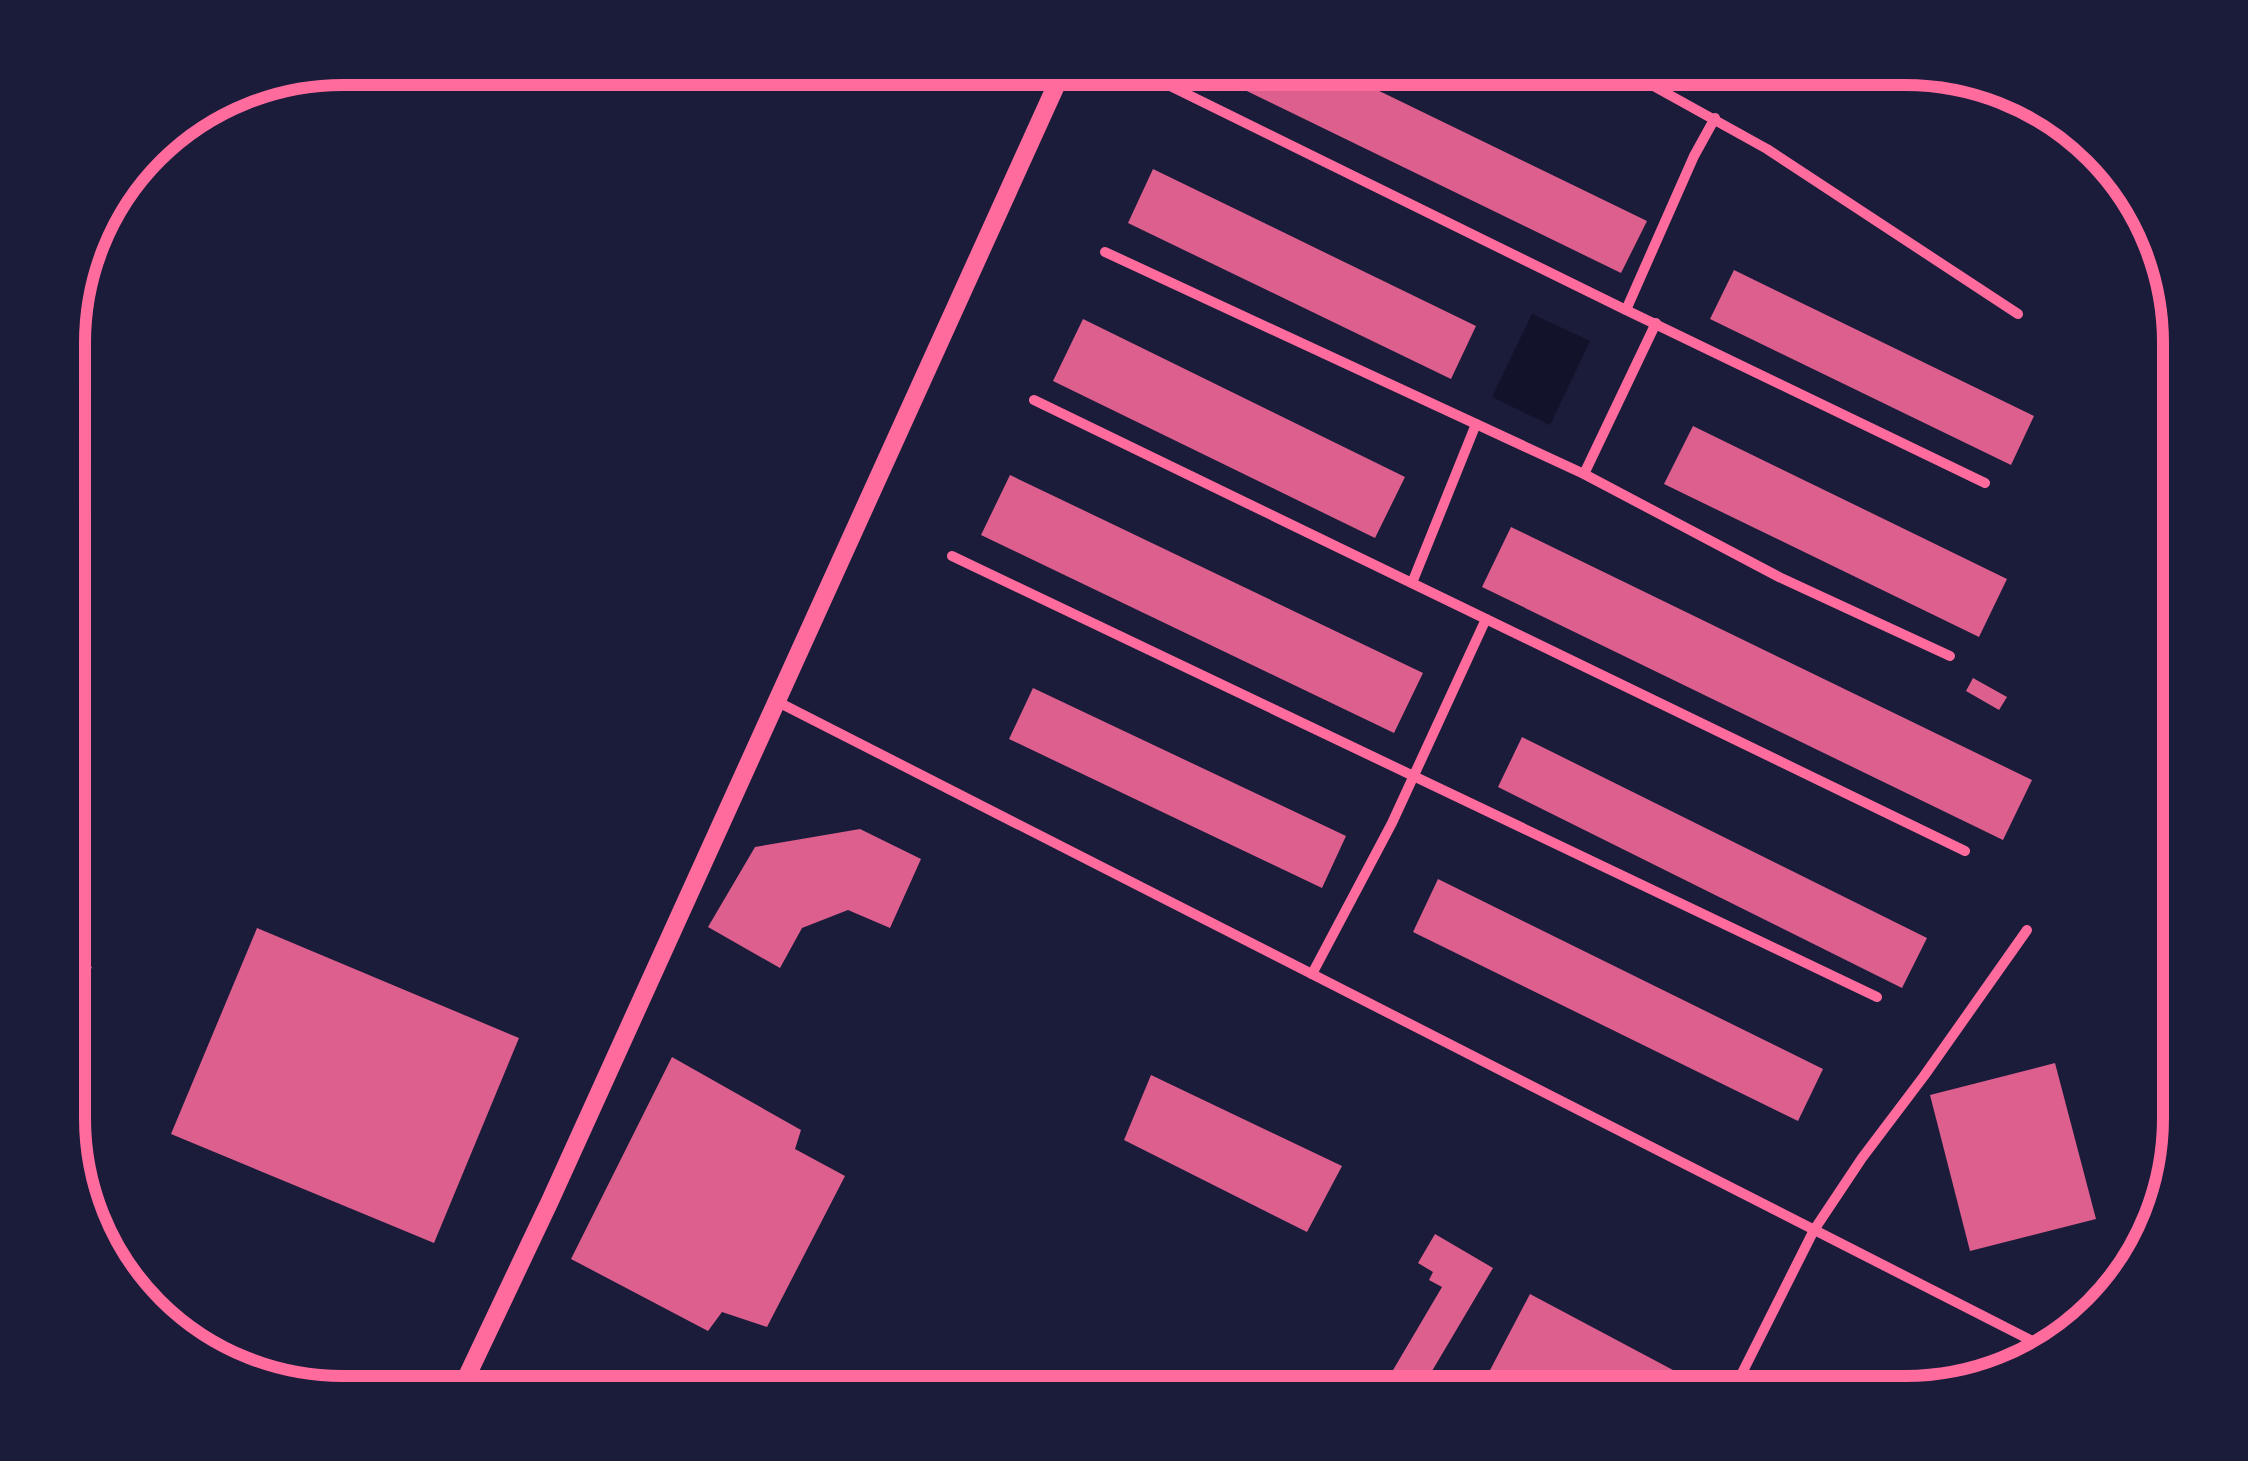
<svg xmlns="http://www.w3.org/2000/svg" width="2248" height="1461" viewBox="0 0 2248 1461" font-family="'Noto Sans',sans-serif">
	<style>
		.water { fill: #12122b }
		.building { fill: #dd5f8e }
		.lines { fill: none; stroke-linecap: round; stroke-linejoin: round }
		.minor { stroke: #ff6b9d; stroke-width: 10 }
		.tertiary { stroke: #ff6b9d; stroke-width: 18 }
		.rim { fill: none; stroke: #ff6b9d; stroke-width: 12 }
	</style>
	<rect width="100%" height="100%" fill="#1b1b3a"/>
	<polygon class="water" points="1532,314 1590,341 1550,425 1492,397"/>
	<g class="building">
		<polygon points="1225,68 1332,68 1647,221 1621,273 1220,78"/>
		<polygon points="1153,169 1476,326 1451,379 1128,223"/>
		<polygon points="1734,270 2034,416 2011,465 1710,319"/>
		<polygon points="1083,319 1405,477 1375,538 1053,381"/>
		<polygon points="1693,426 2007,579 1979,637 1664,484"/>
		<polygon points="1010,475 1423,673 1394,733 981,535"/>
		<polygon points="1511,527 2032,780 2003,840 1482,587"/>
		<polygon points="1973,678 2007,697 1999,710 1966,691"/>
		<polygon points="1033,688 1346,836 1322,888 1009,739"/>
		<polygon points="1522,737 1927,938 1902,988 1498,787"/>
		<polygon points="860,829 921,859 890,928 848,910 802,928 780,968 708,927 755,847"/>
		<polygon points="1438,879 1823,1069 1798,1121 1413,932"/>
		<polygon points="257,928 519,1038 434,1243 171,1134"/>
		<polygon points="70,956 92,967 70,1015"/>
		<polygon points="672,1057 801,1130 795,1149 845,1176 767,1327 722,1312 708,1331 571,1259"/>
		<polygon points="2055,1063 2096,1219 1970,1251 1930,1095"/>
		<polygon points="1151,1075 1342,1166 1307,1232 1124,1140"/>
		<polygon points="1435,1234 1493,1268 1419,1393 1406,1393 1386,1382 1442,1287 1429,1280 1433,1272 1418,1263"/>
		<polygon points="1530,1294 1688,1378 1679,1393 1478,1393"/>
	</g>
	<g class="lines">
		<g class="minor">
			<polyline points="1621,68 1767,149 2018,314"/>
			<polyline points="1154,78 1626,310 1985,483"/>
			<polyline points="1105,252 1584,474 1779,577 1950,656"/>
			<polyline points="1626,310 1694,156 1715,118"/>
			<polyline points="1034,400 1965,851"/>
			<polyline points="1584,474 1656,323"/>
			<polyline points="952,556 1877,997"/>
			<polyline points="1412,583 1476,424"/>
			<polyline points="776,701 2050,1350"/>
			<polyline points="1312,974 1392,823 1486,619"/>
			<polyline points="1732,1393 1814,1230 1862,1158 1924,1076 2027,930"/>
		</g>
		<polyline class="tertiary" points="459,1393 550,1201 1064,68"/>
	</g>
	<path d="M0 0H2248V1461H0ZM343 85H1905A258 258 0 0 1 2163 343V1118A258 258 0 0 1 1905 1376H343A258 258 0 0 1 85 1118V343A258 258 0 0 1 343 85Z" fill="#1b1b3a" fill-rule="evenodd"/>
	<path class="rim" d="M343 85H1905A258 258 0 0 1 2163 343V1118A258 258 0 0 1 1905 1376H343A258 258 0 0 1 85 1118V343A258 258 0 0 1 343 85Z"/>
</svg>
